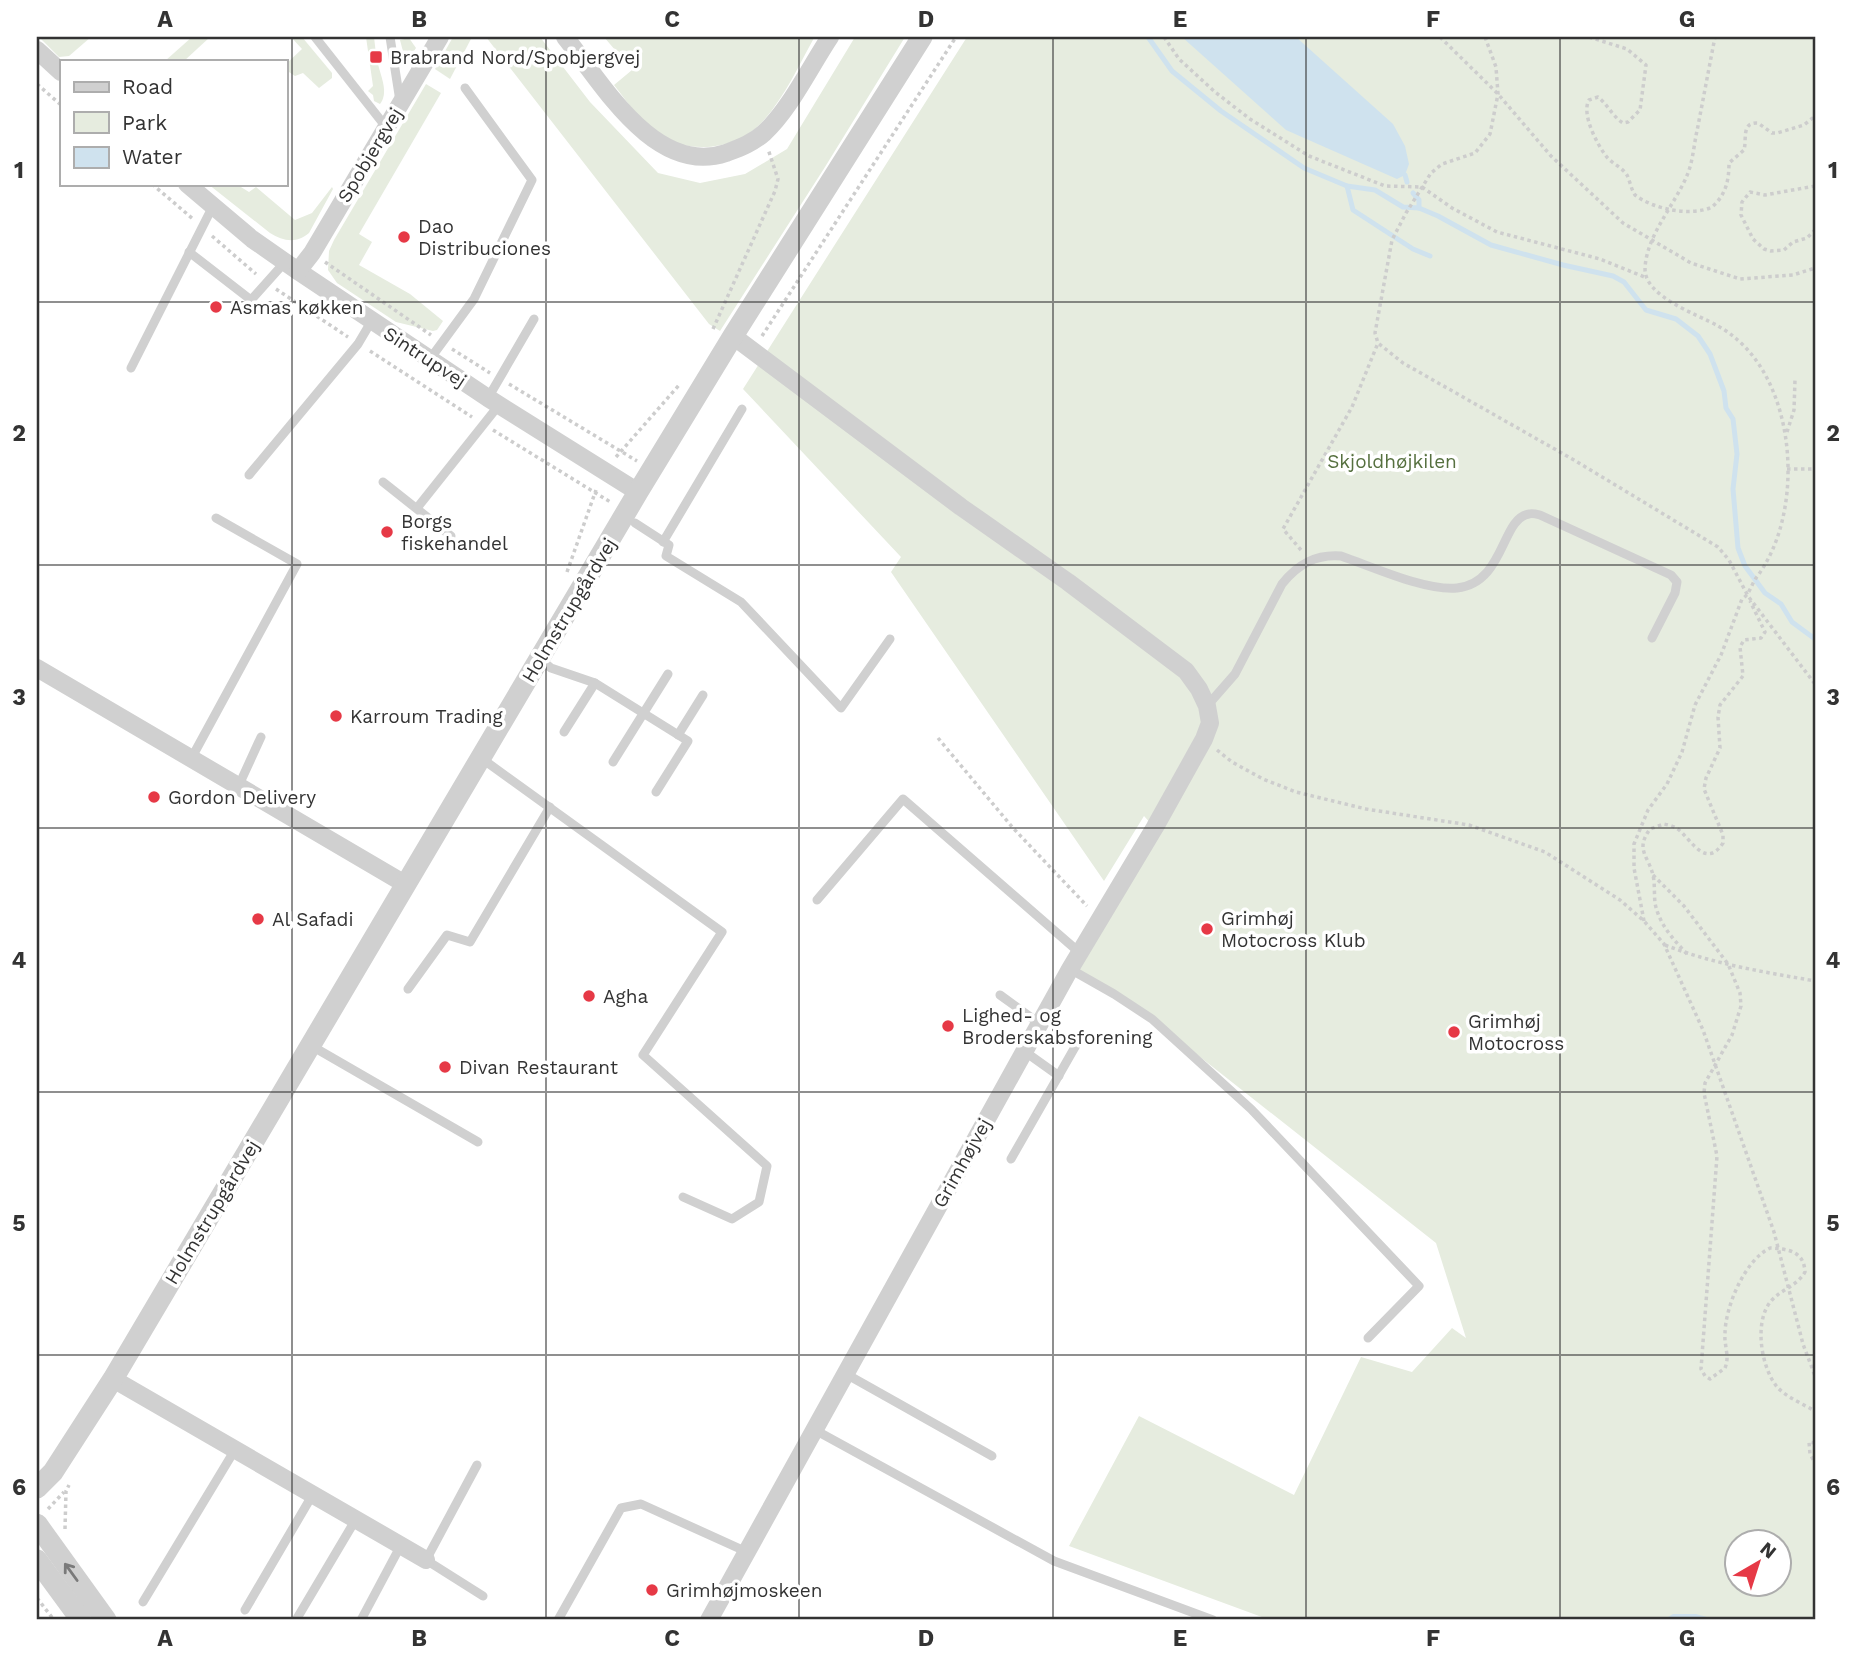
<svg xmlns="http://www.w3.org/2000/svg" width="1852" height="1657" viewBox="0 0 1852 1657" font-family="'Work Sans',sans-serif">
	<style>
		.green { fill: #e6ecdf; fill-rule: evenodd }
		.water { fill: #cfe2ee }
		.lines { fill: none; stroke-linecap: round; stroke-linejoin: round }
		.stream { stroke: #cfe2ee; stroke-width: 5 }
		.path { stroke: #cdcdcd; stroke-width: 3.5; stroke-dasharray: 3.5 3.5; stroke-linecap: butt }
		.service { stroke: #d0d0d0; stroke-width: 9 }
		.minor { stroke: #d0d0d0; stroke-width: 18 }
		.tertiary { stroke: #d0d0d0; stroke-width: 21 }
		.oneway { stroke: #7a7a7a }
		.grid { fill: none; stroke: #333; stroke-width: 2; stroke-opacity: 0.55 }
		.poi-dot { fill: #e63946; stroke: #fff; stroke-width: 2.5 }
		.labels { text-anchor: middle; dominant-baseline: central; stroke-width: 7; stroke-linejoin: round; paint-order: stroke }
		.poi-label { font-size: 19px; fill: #333; stroke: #fff; text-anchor: start }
		.street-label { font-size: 19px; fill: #333; stroke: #fff }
		.park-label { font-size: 19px; fill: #56703f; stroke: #fff }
		.neatline { fill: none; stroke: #333; stroke-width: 2.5 }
		.grid-label { font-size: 23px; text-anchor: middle; font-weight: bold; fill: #333 }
	</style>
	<rect width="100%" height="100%" fill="#fff"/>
	<g class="green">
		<polygon points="39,37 91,37 69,56 59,57"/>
		<polygon points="192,37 210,37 184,61 165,61"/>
		<polygon points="291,37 302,37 332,73 332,78 319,88 303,73 295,76 289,72 285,76 285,65 302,49"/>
		<path d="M366,37H374L376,54L371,55L373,64H378C381,77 389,93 380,104L374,101L373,95L368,91L373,86Z"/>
		<polygon points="453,37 472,37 450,79 435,69"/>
		<polygon points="486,37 540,37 590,102 658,173 700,183 745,174 787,149 855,37 905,37 825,167 720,331 709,324"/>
		<path d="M604,37H813L814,38C799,65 785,96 764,120C737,152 684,156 652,130C637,117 626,100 614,85L632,70Z"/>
		<path d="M967,37H1815V1620H1270L1069,1546L1139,1416L1294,1495L1361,1357L1412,1372L1452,1328L1466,1338L1436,1243L1152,1019L1070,969L1154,827L1144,816L1104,881L891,572L901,557L743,389ZM1736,1542H1778V1584H1736Z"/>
		<polygon points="409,38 416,48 406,63 400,40"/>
		<polygon points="426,84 441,93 359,234 372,242 359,265 410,294 443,321 437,330 433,331 396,322 337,283 328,270 329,251 334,240"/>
		<path d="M208,184H236L249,192L256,187L295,220L312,213L332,187L333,189L309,233C296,244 283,241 270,233Z"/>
	</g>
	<g class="water">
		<polygon points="1182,37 1296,37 1393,124 1405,146 1409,164 1405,175 1397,179 1286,130"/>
		<polygon points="1673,1614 1696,1614 1718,1620 1663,1620"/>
	</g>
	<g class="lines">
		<g class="stream">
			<polyline points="1148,37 1172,71 1221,111 1304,168 1347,186 1375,190 1403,207 1419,208 1438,216 1491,245 1563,265 1613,276 1624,282 1646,310 1676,319 1698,336 1710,354 1724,391 1726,408 1733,419 1737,454 1733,489 1738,548 1745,566 1765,593 1781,604 1792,622 1815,639"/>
			<polyline points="1405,175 1407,182"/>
			<polyline points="1347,186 1353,210 1413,249 1430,256"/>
			<polyline points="1413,193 1419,200 1419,208"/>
		</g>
		<g class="path">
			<polyline points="1164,37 1179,59 1215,92 1250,119 1309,156 1385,186 1422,187 1452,208 1497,232 1600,259 1647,278"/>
			<polyline points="1440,37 1498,94 1551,156 1623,223 1691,263 1740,279 1793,275 1815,268"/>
			<polyline points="1485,37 1496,67 1498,94 1490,134 1475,153 1442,164 1431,173 1406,213 1392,240 1375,333 1378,343 1403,363 1574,460 1718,547 1729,560 1748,596 1815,684"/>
			<path d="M1589,37L1627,49L1646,65L1640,110L1628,122L1623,123C1613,117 1608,105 1598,97L1589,100C1581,114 1597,144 1606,156C1612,164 1622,167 1627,175C1630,181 1631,189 1635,195C1653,209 1691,217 1712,207C1726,195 1729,180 1729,163L1744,150C1747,139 1741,122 1758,123L1772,133H1777L1804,125L1815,116"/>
			<polyline points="37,84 61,105"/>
			<polyline points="152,184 193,219"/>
			<polyline points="1815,186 1765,195 1750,192 1742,202 1741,215 1753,239 1764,249 1771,251 1784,250 1793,242 1807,238 1815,230"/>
			<polyline points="212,236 256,274"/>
			<polyline points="325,262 431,335"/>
			<polyline points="276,289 348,337"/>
			<polyline points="713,329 775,191 778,179 768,149"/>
			<polyline points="762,336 956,37"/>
			<polyline points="452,349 490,373"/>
			<polyline points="370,351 472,417"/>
			<polyline points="509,384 637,461"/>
			<polyline points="493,430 612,503"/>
			<polyline points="1787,432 1794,410 1795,380"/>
			<polyline points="616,457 680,384"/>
			<polyline points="1787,469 1815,469"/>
			<polyline points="1301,550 1283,529 1352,407 1378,343"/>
			<polyline points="567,572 596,490"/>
			<polyline points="938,738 1013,828 1087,906"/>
			<polyline points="1217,750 1232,762 1263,779 1296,792 1366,809 1469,825 1545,852 1620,900 1644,921 1664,944 1703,1030 1774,1232 1803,1344 1815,1376"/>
			<path d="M1653,875L1684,906L1728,964L1740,993L1741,1006L1732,1035L1705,1083L1704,1093L1717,1156L1701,1369L1705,1376L1710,1379L1725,1368C1730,1356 1724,1346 1725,1334C1725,1307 1745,1260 1770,1248C1788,1249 1804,1251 1805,1272C1797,1286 1782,1289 1772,1300C1753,1320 1761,1369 1778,1388C1788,1398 1803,1404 1815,1411"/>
			<path d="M1644,921L1634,868V844L1648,810L1667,784L1682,752L1695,705L1721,655L1742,599C1750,594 1751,585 1756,578C1803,517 1798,399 1743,345C1735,337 1727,331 1718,326C1697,314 1645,297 1645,269C1646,235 1676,204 1688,173C1693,160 1694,144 1697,131C1703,100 1709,68 1715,37"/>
			<path d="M1665,945C1713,964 1764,972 1815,981"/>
			<path d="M1687,954C1673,939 1659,924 1655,903C1654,894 1655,884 1653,875C1648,855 1635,850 1650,829L1664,824C1669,825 1674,826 1679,830C1692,841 1706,869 1723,843V835L1704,789L1706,778L1720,748L1718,717L1720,705L1743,676L1740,647L1744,640L1761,638L1765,632L1750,601"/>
			<polyline points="1815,1443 1809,1442 1810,1454 1815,1463"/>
			<polyline points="48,1509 64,1492"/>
			<polyline points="65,1529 66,1491 69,1485"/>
			<polyline points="37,1598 54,1620"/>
		</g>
		<g class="service">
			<polyline points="315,37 386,127"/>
			<polyline points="390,37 400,101"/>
			<polyline points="189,252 251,300 285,262"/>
			<polyline points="430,359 474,299 532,180 465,88"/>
			<polyline points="131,368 213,206"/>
			<polyline points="488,398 534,319"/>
			<polyline points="249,475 358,344 371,322"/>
			<polyline points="383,482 451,536"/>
			<polyline points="417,508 499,405"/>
			<polyline points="635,523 669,545 666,556 741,602 841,708 890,639"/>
			<polyline points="663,542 742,409"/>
			<polyline points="540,659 551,668 595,683 688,741 656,792"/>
			<path d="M1207,706L1235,674L1282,584C1298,564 1316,554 1341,556C1373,567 1425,591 1457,588C1505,583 1501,518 1529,514C1532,513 1536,514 1540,515L1671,575L1677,582L1675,593L1652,638"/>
			<polyline points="564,732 595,683"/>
			<polyline points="678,735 703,695"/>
			<polyline points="481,758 722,932 643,1055 767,1166 759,1202 732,1219 683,1197"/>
			<polyline points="191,759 297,564 216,518"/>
			<polyline points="613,762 668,674"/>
			<polyline points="239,785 261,737"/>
			<polyline points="817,900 903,799 1080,953"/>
			<polyline points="1070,969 1114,994 1152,1019 1251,1109 1419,1286 1368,1338"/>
			<polyline points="408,989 447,935 470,942 550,807"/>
			<polyline points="1000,995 1040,1024"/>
			<polyline points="310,1045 478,1142"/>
			<polyline points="1024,1051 1059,1076"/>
			<polyline points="1011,1159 1079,1040"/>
			<polyline points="846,1374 992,1456"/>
			<polyline points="815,1430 1054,1561 1213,1620"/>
			<polyline points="477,1465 426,1560 483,1596"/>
			<polyline points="143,1602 236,1448"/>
			<polyline points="245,1610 313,1494"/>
			<polyline points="296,1620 356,1519"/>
			<polyline points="361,1620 401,1545"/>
			<polyline points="558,1620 621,1508 641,1504 747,1552"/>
		</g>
		<g class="minor">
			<path d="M565,37C602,83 655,177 726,153C739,148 753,143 764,133C790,109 810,67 830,37"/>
			<polyline points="37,50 61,72"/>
			<polyline points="187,184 252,239 298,271 488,398 638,492"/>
			<polyline points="298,271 312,253 440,37"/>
			<polyline points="37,668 405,884"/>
			<polyline points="113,1379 426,1560"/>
			<polyline points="709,1620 1070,969 1155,827 1204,739 1210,723 1207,706 1199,689 1186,671 1068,582 961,507 733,336"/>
		</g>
		<g class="tertiary">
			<polyline points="37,1488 53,1472 113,1379 638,492 733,336 922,37"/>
			<polyline points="37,1524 106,1620"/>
			<polyline points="37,1560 81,1620"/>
		</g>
	</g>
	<defs><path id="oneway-shaft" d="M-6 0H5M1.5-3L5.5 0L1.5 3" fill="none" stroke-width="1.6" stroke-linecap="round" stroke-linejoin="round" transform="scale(1.75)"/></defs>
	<use class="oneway" href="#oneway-shaft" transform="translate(71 1572) rotate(-126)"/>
	<path class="grid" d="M292,37V1620M546,37V1620M799,37V1620M1053,37V1620M1306,37V1620M1560,37V1620M37,302H1815M37,565H1815M37,828H1815M37,1092H1815M37,1355H1815"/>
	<g class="poi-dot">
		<rect x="369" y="50" width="14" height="14" rx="3.5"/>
		<circle cx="404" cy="237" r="7"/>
		<circle cx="216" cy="307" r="7"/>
		<circle cx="387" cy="532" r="7"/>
		<circle cx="336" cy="716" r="7"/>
		<circle cx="154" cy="797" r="7"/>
		<circle cx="258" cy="919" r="7"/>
		<circle cx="1207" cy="929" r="7"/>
		<circle cx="589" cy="996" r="7"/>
		<circle cx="948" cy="1026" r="7"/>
		<circle cx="1454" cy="1032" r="7"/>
		<circle cx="445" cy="1067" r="7"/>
		<circle cx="652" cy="1590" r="7"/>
	</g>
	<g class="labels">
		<g class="poi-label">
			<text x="390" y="57">Brabrand Nord/Spobjergvej</text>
			<text x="418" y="226">Dao<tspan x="418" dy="22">Distribuciones</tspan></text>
			<text x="230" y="307">Asmas køkken</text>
			<text x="401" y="521">Borgs<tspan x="401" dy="22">fiskehandel</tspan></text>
			<text x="350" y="716">Karroum Trading</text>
			<text x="168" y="797">Gordon Delivery</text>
			<text x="1221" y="918">Grimhøj<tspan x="1221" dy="22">Motocross Klub</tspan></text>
			<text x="272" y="919">Al Safadi</text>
			<text x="603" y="996">Agha</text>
			<text x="962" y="1015">Lighed- og<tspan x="962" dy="22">Broderskabsforening</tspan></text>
			<text x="1468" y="1021">Grimhøj<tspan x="1468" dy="22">Motocross</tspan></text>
			<text x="459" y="1067">Divan Restaurant</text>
			<text x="666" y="1590">Grimhøjmoskeen</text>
		</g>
		<g class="street-label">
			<text transform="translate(370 155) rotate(-59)">Spobjergvej</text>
			<text transform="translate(425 357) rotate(33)">Sintrupvej</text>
			<text transform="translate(569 610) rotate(-59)">Holmstrupgårdvej</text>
			<text transform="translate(962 1163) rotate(-61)">Grimhøjvej</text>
			<text transform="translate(212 1212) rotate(-59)">Holmstrupgårdvej</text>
		</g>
		<g class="park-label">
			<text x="1392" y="461">Skjoldhøjkilen</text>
		</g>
	</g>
	<rect width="1852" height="1657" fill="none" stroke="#ffffff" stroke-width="77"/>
	<rect x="60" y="60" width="228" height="126" fill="#ffffff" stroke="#adadad" stroke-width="2"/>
	<rect x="74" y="82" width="35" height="10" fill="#d0d0d0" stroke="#adadad" stroke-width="2"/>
	<text x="122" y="94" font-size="21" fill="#333333">Road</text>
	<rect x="74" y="112" width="35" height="21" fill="#e6ecdf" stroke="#adadad" stroke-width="2"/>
	<text x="122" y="130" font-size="21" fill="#333333">Park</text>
	<rect x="74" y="147" width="35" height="21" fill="#cfe2ee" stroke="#adadad" stroke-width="2"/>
	<text x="122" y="164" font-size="21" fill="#333333">Water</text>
	<g transform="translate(1758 1563) rotate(39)"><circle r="33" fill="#ffffff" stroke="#adadad" stroke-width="2"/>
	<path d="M0-5L12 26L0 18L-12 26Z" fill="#e63946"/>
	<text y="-10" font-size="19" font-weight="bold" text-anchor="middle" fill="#333333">N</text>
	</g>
	<rect x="38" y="38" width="1776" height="1580" class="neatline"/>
	<g class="grid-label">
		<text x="165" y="27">A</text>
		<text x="419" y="27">B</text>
		<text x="672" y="27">C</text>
		<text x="926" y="27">D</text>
		<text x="1180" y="27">E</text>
		<text x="1433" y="27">F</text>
		<text x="1687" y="27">G</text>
		<text x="19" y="178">1</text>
		<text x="1833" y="178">1</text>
		<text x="19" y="441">2</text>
		<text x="1833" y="441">2</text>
		<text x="19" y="705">3</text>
		<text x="1833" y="705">3</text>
		<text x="19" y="968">4</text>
		<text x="1833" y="968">4</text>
		<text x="19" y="1231">5</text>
		<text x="1833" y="1231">5</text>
		<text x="19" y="1495">6</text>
		<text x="1833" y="1495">6</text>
		<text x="165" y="1646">A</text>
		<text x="419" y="1646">B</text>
		<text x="672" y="1646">C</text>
		<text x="926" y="1646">D</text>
		<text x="1180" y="1646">E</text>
		<text x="1433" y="1646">F</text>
		<text x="1687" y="1646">G</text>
	</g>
</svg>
